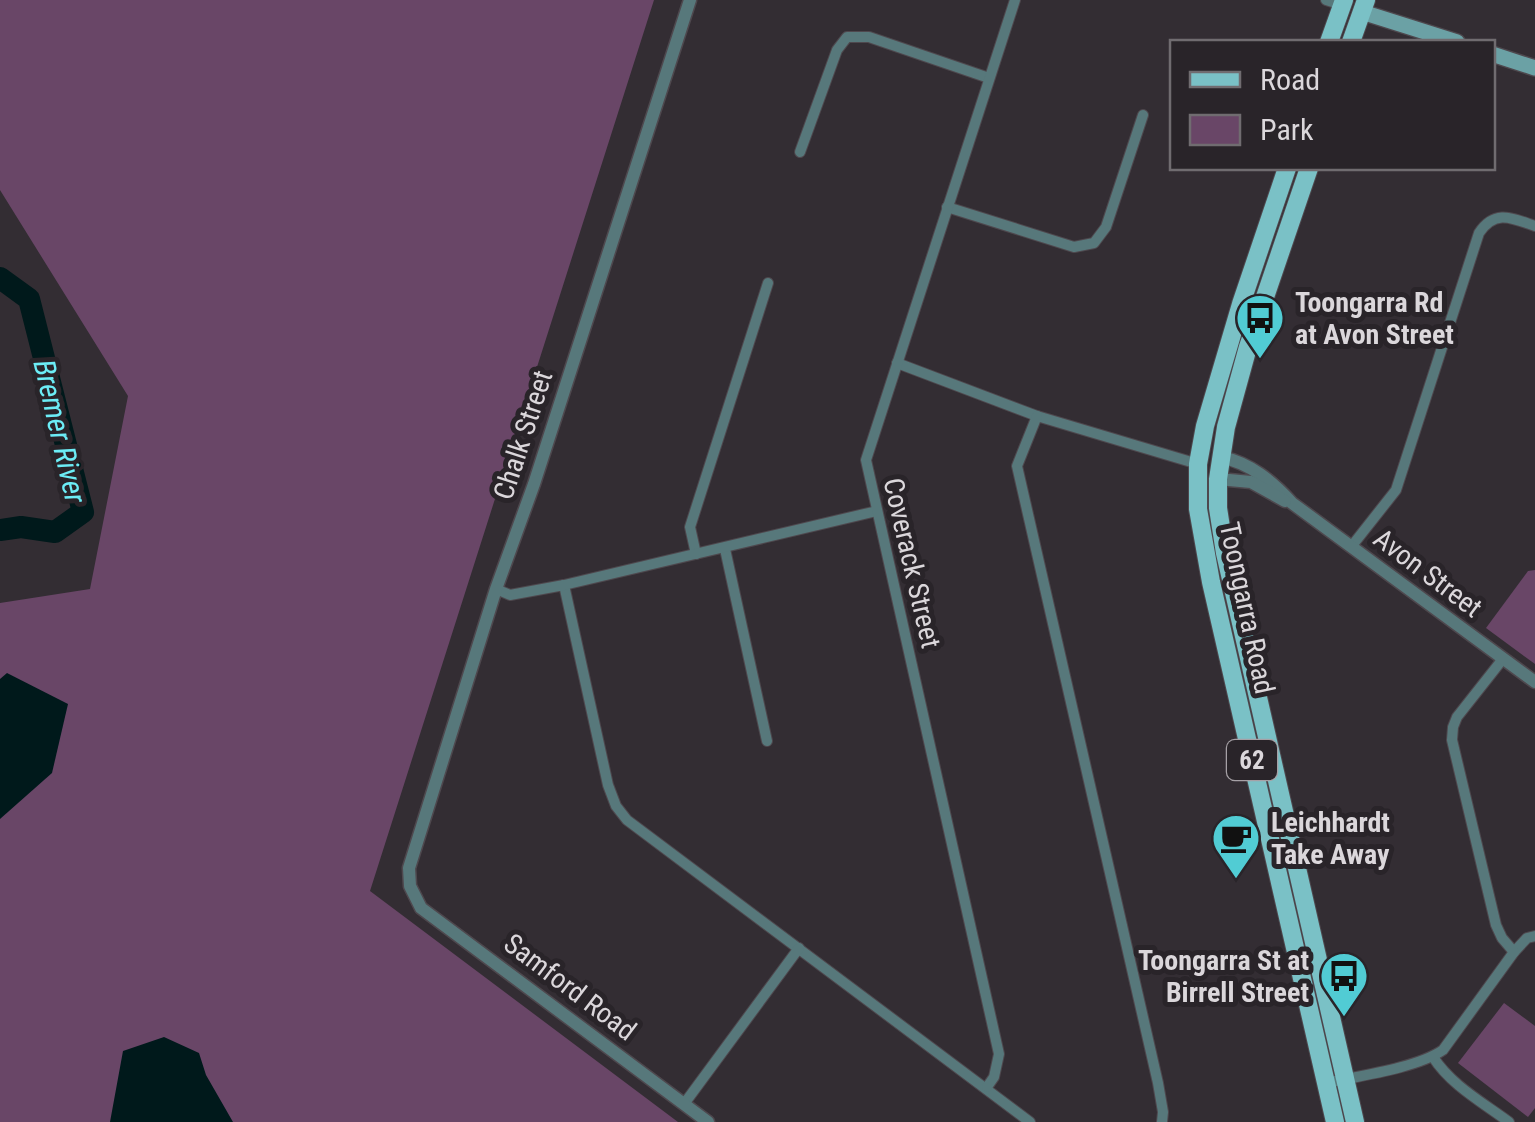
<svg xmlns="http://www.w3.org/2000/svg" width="1535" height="1122" viewBox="0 0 1535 1122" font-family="'Roboto Condensed',sans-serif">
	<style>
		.green { fill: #694667 }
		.water { fill: #00191b }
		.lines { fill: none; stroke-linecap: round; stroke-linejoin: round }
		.river { stroke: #00191b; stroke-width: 22 }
		.minor-casing { stroke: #4e484e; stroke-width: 12 }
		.tertiary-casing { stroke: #4e484e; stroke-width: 15 }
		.secondary-casing { stroke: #4e484e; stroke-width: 18 }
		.primary-casing { stroke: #4e484e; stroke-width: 20 }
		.minor { stroke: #57787b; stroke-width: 10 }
		.tertiary { stroke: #57787b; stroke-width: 12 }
		.secondary { stroke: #6ba1a5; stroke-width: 15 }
		.primary { stroke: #7ac1c6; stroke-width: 18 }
		.labels { text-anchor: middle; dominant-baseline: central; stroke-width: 10; stroke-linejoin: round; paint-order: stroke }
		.shield { fill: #292429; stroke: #a6a1a6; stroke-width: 2.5 }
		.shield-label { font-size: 25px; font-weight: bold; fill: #dbd7db }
		.poi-label { font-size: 28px; font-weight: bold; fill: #dbd7db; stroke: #292429; text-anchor: start }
		.street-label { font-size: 28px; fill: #dbd7db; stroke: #292429 }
		.water-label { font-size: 30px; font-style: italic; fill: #6cedf6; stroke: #292429 }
	</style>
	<rect width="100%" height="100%" fill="#332d33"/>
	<g class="green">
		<polygon points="0,0 654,0 370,891 678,1122 0,1122 0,603 90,589 128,396 0,190"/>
		<polygon points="1535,570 1535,664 1486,628 1528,571"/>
		<polygon points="1504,1003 1535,1026 1535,1108 1528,1117 1458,1063"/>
	</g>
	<g class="water">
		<polygon points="7,673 68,704 52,773 0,819 0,679"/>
		<polygon points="164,1037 199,1053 206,1075 233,1122 110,1122 123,1051"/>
	</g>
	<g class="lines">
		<polyline class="river" points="0,278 29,299 83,512 55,532 21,527 0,530"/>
		<g class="minor-casing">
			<g id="minor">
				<polyline points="1326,0 1342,5"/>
				<polyline points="800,152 837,50 847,37 869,37 989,78"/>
				<polyline points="947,207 1074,247 1094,243 1106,227 1143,115"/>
				<polyline points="897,363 1037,416 1198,464"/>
				<polyline points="1037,416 1017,466 1158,1083 1163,1112 1162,1122"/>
				<path d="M1351,547L1396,490L1479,233C1495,209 1512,218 1535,226"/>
				<polyline points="725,549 767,741"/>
				<polyline points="696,554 690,527 768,283"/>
				<polyline points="564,585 608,785 616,806 627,820 1030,1122"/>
				<polyline points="496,589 510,595 564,585 877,511"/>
				<polyline points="1514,952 1527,938 1535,936"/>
				<path d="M1433,1057C1451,1085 1482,1102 1509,1122"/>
				<path d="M1326,1083C1358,1076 1417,1068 1443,1050L1514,952L1502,938L1496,925L1452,740L1453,727L1457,717L1502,660"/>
				<polyline points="987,1087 994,1077 999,1054 866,460 1015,0"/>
				<polyline points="684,1104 799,948"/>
			</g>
		</g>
		<g class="tertiary-casing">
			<g id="tertiary">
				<polyline points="690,0 534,484 496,589 409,868 410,886 421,908 708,1122"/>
				<path d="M1221,457C1250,463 1272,481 1292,503L1535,682"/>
				<polyline points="1218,479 1251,482 1285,501"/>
			</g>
		</g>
		<g class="secondary-casing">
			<g id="secondary">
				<polyline points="1362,12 1457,42"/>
				<polyline points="1492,54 1535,68"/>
			</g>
		</g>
		<g class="primary-casing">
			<g id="primary">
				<polyline points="1329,42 1344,0"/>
				<polyline points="1351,42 1366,0"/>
				<polyline points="1287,168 1241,304 1205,426 1198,464 1198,509 1211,582 1335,1122"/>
				<polyline points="1309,168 1248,347 1226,427 1218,479 1218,508 1225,553 1355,1122"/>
			</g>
		</g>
		<use href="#minor" class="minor"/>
		<use href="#tertiary" class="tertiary"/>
		<use href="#secondary" class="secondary"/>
		<use href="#primary" class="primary"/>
	</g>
	<defs>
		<g id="bus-pin" transform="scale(2.5)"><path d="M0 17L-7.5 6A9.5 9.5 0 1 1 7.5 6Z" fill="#51ccd4" stroke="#292429"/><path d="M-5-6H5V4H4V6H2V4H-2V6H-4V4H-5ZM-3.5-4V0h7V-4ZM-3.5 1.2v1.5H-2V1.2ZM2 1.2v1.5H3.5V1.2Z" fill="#111"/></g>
		<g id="cafe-pin" transform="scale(2.5)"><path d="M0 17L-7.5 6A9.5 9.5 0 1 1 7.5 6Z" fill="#51ccd4" stroke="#292429"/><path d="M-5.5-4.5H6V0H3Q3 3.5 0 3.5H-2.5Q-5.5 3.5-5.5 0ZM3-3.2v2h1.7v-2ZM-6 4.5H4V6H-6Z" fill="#111"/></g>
	</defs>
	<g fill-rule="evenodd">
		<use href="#bus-pin" x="1260" y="318"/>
		<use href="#cafe-pin" x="1236" y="838"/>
		<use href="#bus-pin" x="1344" y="976"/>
	</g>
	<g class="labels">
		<rect class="shield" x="1227" y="740" width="50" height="40" rx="8"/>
		<g class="shield-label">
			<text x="1252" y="760">62</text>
		</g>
		<g class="poi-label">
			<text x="1295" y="302">Toongarra Rd<tspan x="1295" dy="32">at Avon Street</tspan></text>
			<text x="1271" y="822">Leichhardt<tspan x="1271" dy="32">Take Away</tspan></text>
			<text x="1309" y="960" text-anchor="end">Toongarra St at<tspan x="1309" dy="32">Birrell Street</tspan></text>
		</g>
		<g class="street-label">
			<text transform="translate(523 435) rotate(-72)">Chalk Street</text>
			<text transform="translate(912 563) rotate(77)">Coverack Street</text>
			<text transform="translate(1428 573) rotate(37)">Avon Street</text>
			<text transform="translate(1247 608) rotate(78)">Toongarra Road</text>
			<text transform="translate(570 987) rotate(37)">Samford Road</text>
		</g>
		<g class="water-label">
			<text transform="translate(60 431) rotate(77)">Bremer River</text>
		</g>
	</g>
	<rect x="1170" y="40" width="325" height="130" fill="#292429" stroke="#706c70" stroke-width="2.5"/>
	<rect x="1190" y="72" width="50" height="15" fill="#7ac1c6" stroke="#706c70" stroke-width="2.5"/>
	<text x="1260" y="90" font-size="30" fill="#dbd7db">Road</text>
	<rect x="1190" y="115" width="50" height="30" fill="#694667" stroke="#706c70" stroke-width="2.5"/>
	<text x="1260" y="140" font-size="30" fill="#dbd7db">Park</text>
</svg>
